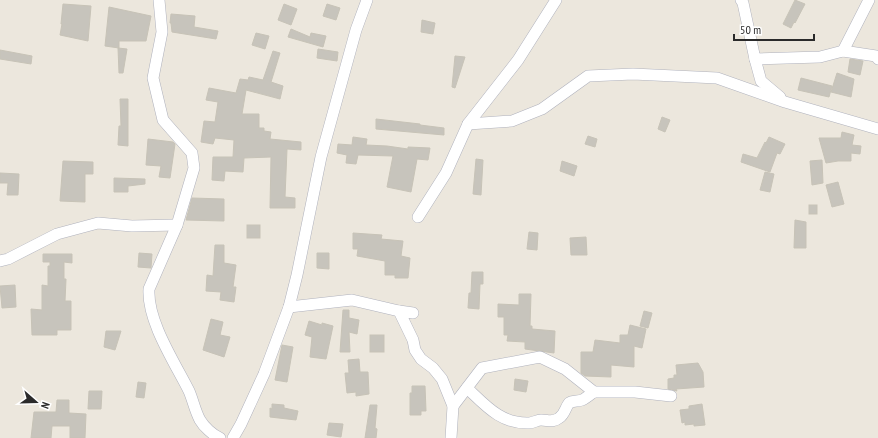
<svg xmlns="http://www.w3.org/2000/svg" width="878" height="438" viewBox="0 0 878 438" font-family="'PT Sans Narrow',sans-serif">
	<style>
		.building { fill: #c7c4bc; stroke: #c7c3b7 }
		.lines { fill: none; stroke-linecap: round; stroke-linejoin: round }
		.street-casing { stroke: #b0b2bd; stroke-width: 12 }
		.street { stroke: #fff; stroke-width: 11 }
	</style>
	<rect width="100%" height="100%" fill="#ece7dd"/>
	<g class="building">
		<polygon points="795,0 805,4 795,23 794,22 791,28 783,24"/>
		<polygon points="63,4 91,6 88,41 60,35 62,24 61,24"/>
		<polygon points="284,4 297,9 291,25 278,20"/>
		<polygon points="327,4 340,8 336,20 323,16"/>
		<polygon points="109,7 151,16 146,41 119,41 119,48 105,46"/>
		<polygon points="171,14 195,16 194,27 218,31 216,39 172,32 171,23 170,23"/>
		<polygon points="422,20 435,23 433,34 421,32"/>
		<polygon points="291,29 310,37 311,33 326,36 323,47 288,37"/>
		<polygon points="256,33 269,36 265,49 252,45"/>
		<polygon points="118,48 127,49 123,73 119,73"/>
		<polygon points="318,49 338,52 337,61 317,58"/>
		<polygon points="0,50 32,56 31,64 0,59"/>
		<polygon points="273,51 280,53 271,82 283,86 280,99 246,90 242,114 259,114 259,128 264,128 264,131 271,132 270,139 301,142 301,150 287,149 285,197 295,198 295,208 270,208 271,157 244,158 243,172 225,171 224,181 212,180 213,157 233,157 234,140 215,138 213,144 201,142 204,121 215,122 218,102 206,100 209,88 236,93 240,79 248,80 249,77 263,80"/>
		<polygon points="455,56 465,57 455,88 452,87"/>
		<polygon points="850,59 863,61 860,75 848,72"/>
		<polygon points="837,73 854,79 851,97 831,92"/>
		<polygon points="801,78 832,86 829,97 798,90"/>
		<polygon points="120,99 128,99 128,146 118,145 119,126 121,126"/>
		<polygon points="662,117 670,120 665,132 658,129"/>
		<polygon points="376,119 420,124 420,125 444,128 444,135 376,129"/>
		<polygon points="842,132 854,135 852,145 861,146 860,154 851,153 851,161 838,161 826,163 819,138 841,138"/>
		<polygon points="588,136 597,139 595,147 585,144"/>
		<polygon points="353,137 367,139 366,145 387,146 408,149 408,147 430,148 428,160 417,159 411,192 387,187 393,156 358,155 356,164 346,163 347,155 337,153 338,144 352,145"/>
		<polygon points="769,137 785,144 780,154 777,153 770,172 741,162 743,154 757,158 765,142 766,143"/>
		<polygon points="148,139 173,142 175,144 170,178 159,177 161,166 146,165"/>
		<polygon points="476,159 483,160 481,195 473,194"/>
		<polygon points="822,160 823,183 812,185 810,161"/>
		<polygon points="63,161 93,162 93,174 85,174 85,202 60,201"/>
		<polygon points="562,161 577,166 574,176 560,171"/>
		<polygon points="765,172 774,174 770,192 760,190"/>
		<polygon points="0,173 19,174 18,195 7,195 8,183 0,183"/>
		<polygon points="114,178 145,179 145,184 128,186 128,192 114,192"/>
		<polygon points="838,182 844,204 832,207 826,185"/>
		<polygon points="192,198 224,199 224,221 186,220"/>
		<rect x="809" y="205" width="8" height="9"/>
		<polygon points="795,220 806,222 806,248 794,248"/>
		<rect x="247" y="225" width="13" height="13"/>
		<polygon points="529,232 538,233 537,250 527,249"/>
		<polygon points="353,233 382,235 381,239 403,241 401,256 410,258 408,278 395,278 395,275 385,275 385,261 357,256 358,249 353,249"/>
		<polygon points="586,237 587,255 571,255 570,238"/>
		<polygon points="215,245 224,245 224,263 236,265 233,287 236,287 234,302 220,300 221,292 206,291 207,275 213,276"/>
		<polygon points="139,253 152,254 151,268 138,267"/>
		<polygon points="317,253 329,253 329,269 317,268"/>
		<polygon points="43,254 72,254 72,263 64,262 64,279 66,279 65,301 71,301 71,330 57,330 57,335 32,335 31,309 42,310 42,285 48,286 48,266 50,266 50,262 43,262"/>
		<polygon points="472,272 483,272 483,284 480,284 479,309 468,308 469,293 471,293"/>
		<polygon points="15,285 16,307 2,308 0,286"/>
		<polygon points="519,294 531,294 530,326 532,326 532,329 555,331 554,353 525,349 525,342 507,341 508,335 504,335 504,317 498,317 498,304 519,305"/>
		<polygon points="343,310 349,310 349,318 359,320 357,334 349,332 350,352 340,352"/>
		<polygon points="644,311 652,313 648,328 640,326"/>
		<polygon points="211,319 223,322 220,335 230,337 224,357 203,350"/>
		<polygon points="309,321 322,325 322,323 333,326 326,359 310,357 312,337 305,335"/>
		<polygon points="630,325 646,329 642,348 634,346 634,367 611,365 611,377 585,376 581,373 581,352 593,352 595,340 620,343 620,335 628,335"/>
		<polygon points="106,331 121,331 115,350 104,347"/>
		<rect x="370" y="335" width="14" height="17"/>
		<polygon points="282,345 293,347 287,382 275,380"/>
		<polygon points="359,359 360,372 368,372 369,394 356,396 356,392 347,393 345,373 349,373 348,360"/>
		<polygon points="698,363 703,372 704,387 676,389 677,391 668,389 668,379 674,378 674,375 677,375 676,365"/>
		<polygon points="515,379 528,381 526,392 514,390"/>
		<polygon points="138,382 146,383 144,398 136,397"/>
		<polygon points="412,386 425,386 426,411 421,411 421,415 410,415 410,393 412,393"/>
		<polygon points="89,391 102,391 101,409 88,409"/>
		<polygon points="57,400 69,400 69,413 86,414 85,438 70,438 70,426 52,426 51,438 31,438 34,412 56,412"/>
		<polygon points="272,404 284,405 284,408 298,411 296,420 270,417 270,408 272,409"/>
		<polygon points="702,404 705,425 694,426 694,424 685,425 685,422 682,423 680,410 689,409 689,406"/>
		<polygon points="370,405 377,405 375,428 377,429 376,438 365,438"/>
		<polygon points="329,423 343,424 341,437 327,435"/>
	</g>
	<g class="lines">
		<g class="street-casing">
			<g id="street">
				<path d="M159,0L162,32L153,78L163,120L192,153L194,168L177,225L149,289C147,321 175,363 189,391C193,400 195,411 200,420C204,427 213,435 220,438"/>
				<polyline points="741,0 743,3 755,59 820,57 843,51 876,56 878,59"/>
				<polyline points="843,51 869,0"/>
				<polyline points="755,59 761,81 780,97"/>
				<polyline points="468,124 512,121 542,109 588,76 633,74 717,78 785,102 878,129"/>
				<polyline points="418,217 446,173 468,124 518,60 556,0"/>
				<polyline points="0,261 8,259 57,234 98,223 132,226 177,225"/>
				<polyline points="289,307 352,300 399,311"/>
				<polyline points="413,313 399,311 413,340 415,350 421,359 433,368 442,379 453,406 451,438"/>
				<path d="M467,388C486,406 501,424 529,423C533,423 537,420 541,420C548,420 553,423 559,418C565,414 565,408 569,403C573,400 580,402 584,399C587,397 591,394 594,392"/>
				<polyline points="453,406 482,368 540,357 565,369 594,392 635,392 671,396"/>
				<polyline points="233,438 241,424 264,374 289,307 297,275 321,157 356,30 367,0"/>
			</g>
		</g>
		<use href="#street" class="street"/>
	</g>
	<g transform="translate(36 402) rotate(110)" stroke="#ffffff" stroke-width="3" paint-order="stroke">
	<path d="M0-3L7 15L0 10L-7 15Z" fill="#2a2a2a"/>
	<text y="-6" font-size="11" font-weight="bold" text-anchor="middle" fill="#2a2a2a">N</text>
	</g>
	<path d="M734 34v6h80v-6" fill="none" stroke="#2a2a2a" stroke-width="2"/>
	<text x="740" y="34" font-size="12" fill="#2a2a2a" stroke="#ffffff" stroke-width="3" paint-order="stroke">50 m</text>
</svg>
